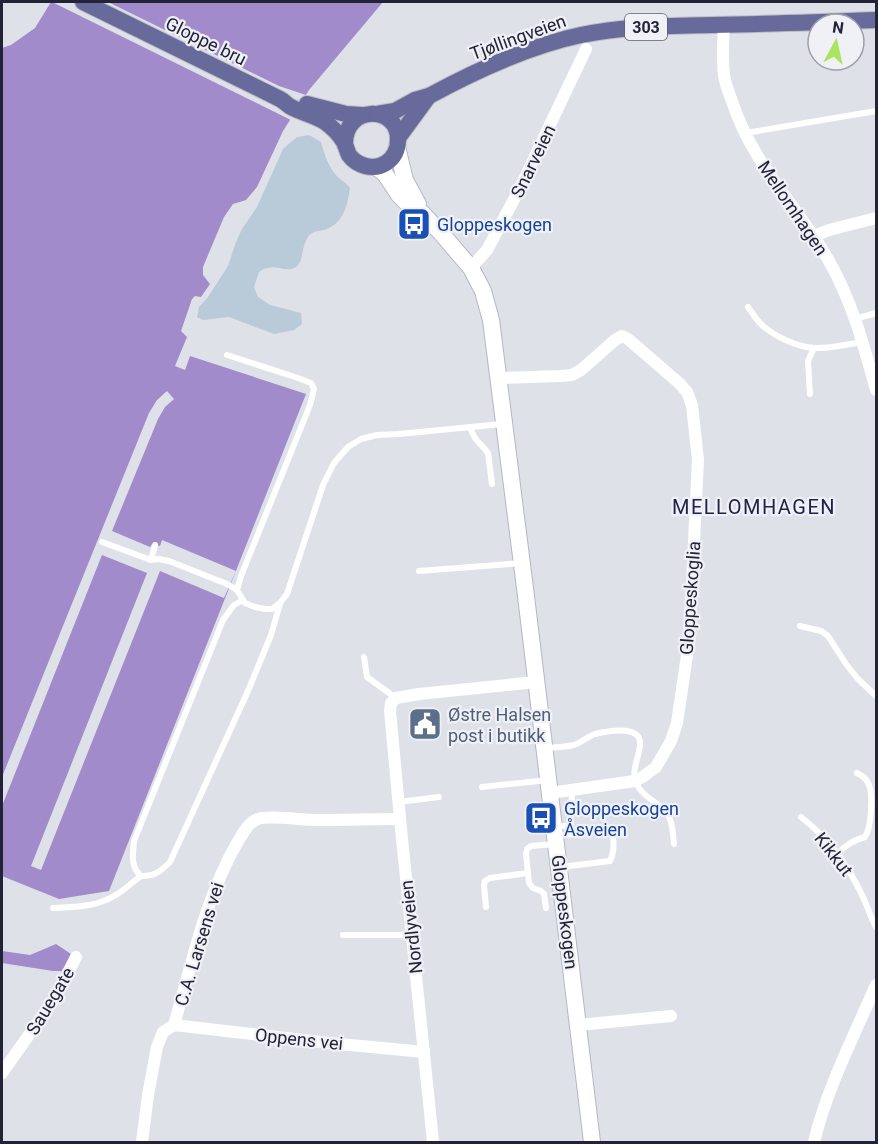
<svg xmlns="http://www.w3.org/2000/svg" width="878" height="1144" viewBox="0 0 878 1144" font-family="Roboto,sans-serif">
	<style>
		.green { fill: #b9cad8 }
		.water { fill: #a18bca }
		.pier { fill: #dfe1e9 }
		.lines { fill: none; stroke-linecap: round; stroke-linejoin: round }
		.secondary-casing { stroke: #b3b7c7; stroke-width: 18 }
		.primary-casing { stroke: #bdbdc3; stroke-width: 18 }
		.service { stroke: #fff; stroke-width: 6 }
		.minor { stroke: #fff; stroke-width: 12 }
		.secondary { stroke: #fff; stroke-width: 16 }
		.primary { stroke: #676a9a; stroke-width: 16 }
		.labels { text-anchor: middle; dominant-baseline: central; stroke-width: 4.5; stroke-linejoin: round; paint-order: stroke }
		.shield { fill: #eff1f6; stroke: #606170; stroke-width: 1.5 }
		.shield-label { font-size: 16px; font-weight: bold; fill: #222337 }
		.street-label { font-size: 18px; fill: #222337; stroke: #eff1f6 }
		.transit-label { font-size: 18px; fill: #164399; stroke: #eff1f6; text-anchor: start }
		.service-label { font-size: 18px; fill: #4e5e75; stroke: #eff1f6; text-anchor: start }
		.neighbourhood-label { font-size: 20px; letter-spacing: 1.5px; fill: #202247; stroke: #eff1f6 }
	</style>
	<rect width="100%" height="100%" fill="#dfe1e9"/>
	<path class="green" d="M309,135L321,142C324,153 328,165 335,174C340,180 346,182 350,188C348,203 344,221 329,228C320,233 315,228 308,237C301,247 304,261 296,267C287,273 277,265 268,268C265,268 262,270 259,272L254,287L258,297L270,305L301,313L302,324L294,330L274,334L229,317L203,320L197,317L199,307L208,297L228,266L236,242L242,229L257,207L283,149L297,137Z"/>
	<g class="water">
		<polygon points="51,2 383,2 309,90 283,131 257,187 246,200 233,204 224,217 203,267 203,275 210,284 201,297 195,296 192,299 181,331 187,337 175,366 185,370 190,356 306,394 109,891 59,899 2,876 2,48 11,45 35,28"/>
		<polygon points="56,944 71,954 64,971 53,971 2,963 2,951 30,955"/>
	</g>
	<g class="pier">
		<polygon points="52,2 108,2 279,86 309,96 293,121"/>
		<polygon points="167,391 174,399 165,407 158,419 112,531 150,547 152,544 160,546 162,540 236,571 224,598 160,571 41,870 31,866 147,573 102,555 2,806 2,777 149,413 157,400"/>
	</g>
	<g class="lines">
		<g class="secondary-casing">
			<g id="secondary">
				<polyline points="397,147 405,180 418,204"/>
				<polyline points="376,167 385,174 399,195 408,204 422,213 441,233 471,268 483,291 491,320 525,588 592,1142"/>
			</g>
		</g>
		<g class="primary-casing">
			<g id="primary">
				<path d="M83,2L280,99C284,101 287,105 291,107C302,113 314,115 325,122C332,127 339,134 344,142C346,146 347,151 349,155C357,166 374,171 386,163C394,158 398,149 398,139C398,105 344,104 345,145"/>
				<polyline points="307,104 346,114 361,115"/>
				<path d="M377,114L395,111L415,100L429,96C475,71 529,46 581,35C624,26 668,26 712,25C767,24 822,22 876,20"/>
				<polyline points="398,138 428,97"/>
			</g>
		</g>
		<g class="service">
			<polyline points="815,39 818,45"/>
			<polyline points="746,133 876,111"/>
			<path d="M748,307C753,314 757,321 763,326C776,337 797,347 815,348C830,349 847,344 862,342"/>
			<polyline points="855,319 876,313"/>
			<polyline points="227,355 298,378 311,383 314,389 310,405 241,576 237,590"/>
			<polyline points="810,394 808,361 814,348"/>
			<path d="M470,427C475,442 479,441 488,453L492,484"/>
			<polyline points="102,542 151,560 159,559 169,561 227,584 237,590 245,603 255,607 265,609 272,609 280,603 287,594 323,485 334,463 348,447 361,439 377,435 399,434 502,424"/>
			<polyline points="151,560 155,545"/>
			<polyline points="419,571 522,563"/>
			<polyline points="800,626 821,631 828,636 846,664 858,679 876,696"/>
			<polyline points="364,657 367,677 396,698"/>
			<path d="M547,748C556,747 566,747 574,745C582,742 587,737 595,734C607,731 642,724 640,745C639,759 630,771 637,785C644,799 662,803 669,817C673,825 673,835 674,844"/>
			<polyline points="482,787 548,780"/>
			<polyline points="399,802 439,797"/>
			<path d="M801,817C829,839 846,862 861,893C867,904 870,917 876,927"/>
			<polyline points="556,827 571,825 570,806 572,798 571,790"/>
			<path d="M556,836L608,830L611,831C615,839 614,853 610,861L561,867"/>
			<path d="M838,853C846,845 853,840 865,837C871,828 874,793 868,783C866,778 861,775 857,773"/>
			<path d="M141,876C130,867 133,853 134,841L223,620L234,605L243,600"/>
			<polyline points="486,907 484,885 485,881 490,878 528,873"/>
			<path d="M53,908C73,907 96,907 114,896C124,891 132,882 141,876C154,877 161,871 170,862L248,691L271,635L280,604"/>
			<polyline points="546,908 544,894 541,891 533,888 529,883 526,854 527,849 531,846 556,844"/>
			<polyline points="343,935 411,935"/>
		</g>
		<g class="minor">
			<path d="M724,24C723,41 722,58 724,75C725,84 729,93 732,101C751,162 798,207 829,261C852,301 864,346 876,390"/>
			<polyline points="814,236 829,230 876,218"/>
			<polyline points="471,268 487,250 519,190 586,49"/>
			<polyline points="499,378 561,376 572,375 581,370 615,340 622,336 628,339 679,383 687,392 692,405 698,460 689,642 677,723 671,741 656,767 644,776 635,781 550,793"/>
			<polyline points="174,1025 329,1043 424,1052"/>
			<polyline points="578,1025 671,1016"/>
			<polyline points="2,1073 55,998 76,957"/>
			<path d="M142,1142L148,1095L157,1047L163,1032L174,1025C192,963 205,899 237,843C243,834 247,823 258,819C268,815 303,820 317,820C345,820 372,819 400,819"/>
			<polyline points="433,1142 401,829 390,711 391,703 396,698 419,694 536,682"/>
			<path d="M814,1142C827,1088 854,1036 876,985"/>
		</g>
		<use href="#secondary" class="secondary"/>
		<use href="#primary" class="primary"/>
	</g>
	<defs>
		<g id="bus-square" transform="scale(1.725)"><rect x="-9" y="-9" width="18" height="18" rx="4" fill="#1a4fb4" stroke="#eff1f6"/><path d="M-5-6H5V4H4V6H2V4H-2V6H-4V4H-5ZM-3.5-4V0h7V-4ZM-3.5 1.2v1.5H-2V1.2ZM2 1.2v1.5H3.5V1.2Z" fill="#fff"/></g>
		<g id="civic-square" transform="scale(1.725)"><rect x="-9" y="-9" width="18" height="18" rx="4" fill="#5c6f8a" stroke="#eff1f6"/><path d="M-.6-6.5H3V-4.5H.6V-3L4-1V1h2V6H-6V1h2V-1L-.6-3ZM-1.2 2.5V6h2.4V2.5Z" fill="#fff"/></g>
	</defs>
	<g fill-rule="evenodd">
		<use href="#bus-square" x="414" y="224"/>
		<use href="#civic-square" x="425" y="724"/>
		<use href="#bus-square" x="541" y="818"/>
	</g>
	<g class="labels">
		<rect class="shield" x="625" y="14" width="42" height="26" rx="4.5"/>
		<g class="shield-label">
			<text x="646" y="27">303</text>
		</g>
		<g class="street-label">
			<text transform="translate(518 37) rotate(-20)">Tjøllingveien</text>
			<text transform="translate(206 41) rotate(26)">Gloppe bru</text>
			<text transform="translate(533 161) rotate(-64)">Snarveien</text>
			<text transform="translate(793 208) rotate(56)">Mellomhagen</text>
			<text transform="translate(690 598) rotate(-86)">Gloppeskoglia</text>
			<text transform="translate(834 854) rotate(52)">Kikkut</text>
			<text transform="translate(565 912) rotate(83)">Gloppeskogen</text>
			<text transform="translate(411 927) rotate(-96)">Nordlyveien</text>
			<text transform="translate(199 944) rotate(-73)">C.A. Larsens vei</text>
			<text transform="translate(50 1001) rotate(-59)">Sauegate</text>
			<text transform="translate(299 1039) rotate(6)">Oppens vei</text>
		</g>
		<g class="transit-label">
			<text x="437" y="224">Gloppeskogen</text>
			<text x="564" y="808">Gloppeskogen<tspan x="564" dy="21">Åsveien</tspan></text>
		</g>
		<g class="service-label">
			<text x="448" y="714">Østre Halsen<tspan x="448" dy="21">post i butikk</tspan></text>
		</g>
		<g class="neighbourhood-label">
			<text x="754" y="507">MELLOMHAGEN</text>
		</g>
	</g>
	<rect width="878" height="1144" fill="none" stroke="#222337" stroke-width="6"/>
	<g transform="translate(836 42) rotate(8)"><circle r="28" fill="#eff1f6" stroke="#9d9faa" stroke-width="1.5"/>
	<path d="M0-4.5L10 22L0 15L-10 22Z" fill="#abe560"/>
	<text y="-9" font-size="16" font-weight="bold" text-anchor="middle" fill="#222337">N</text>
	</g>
</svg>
